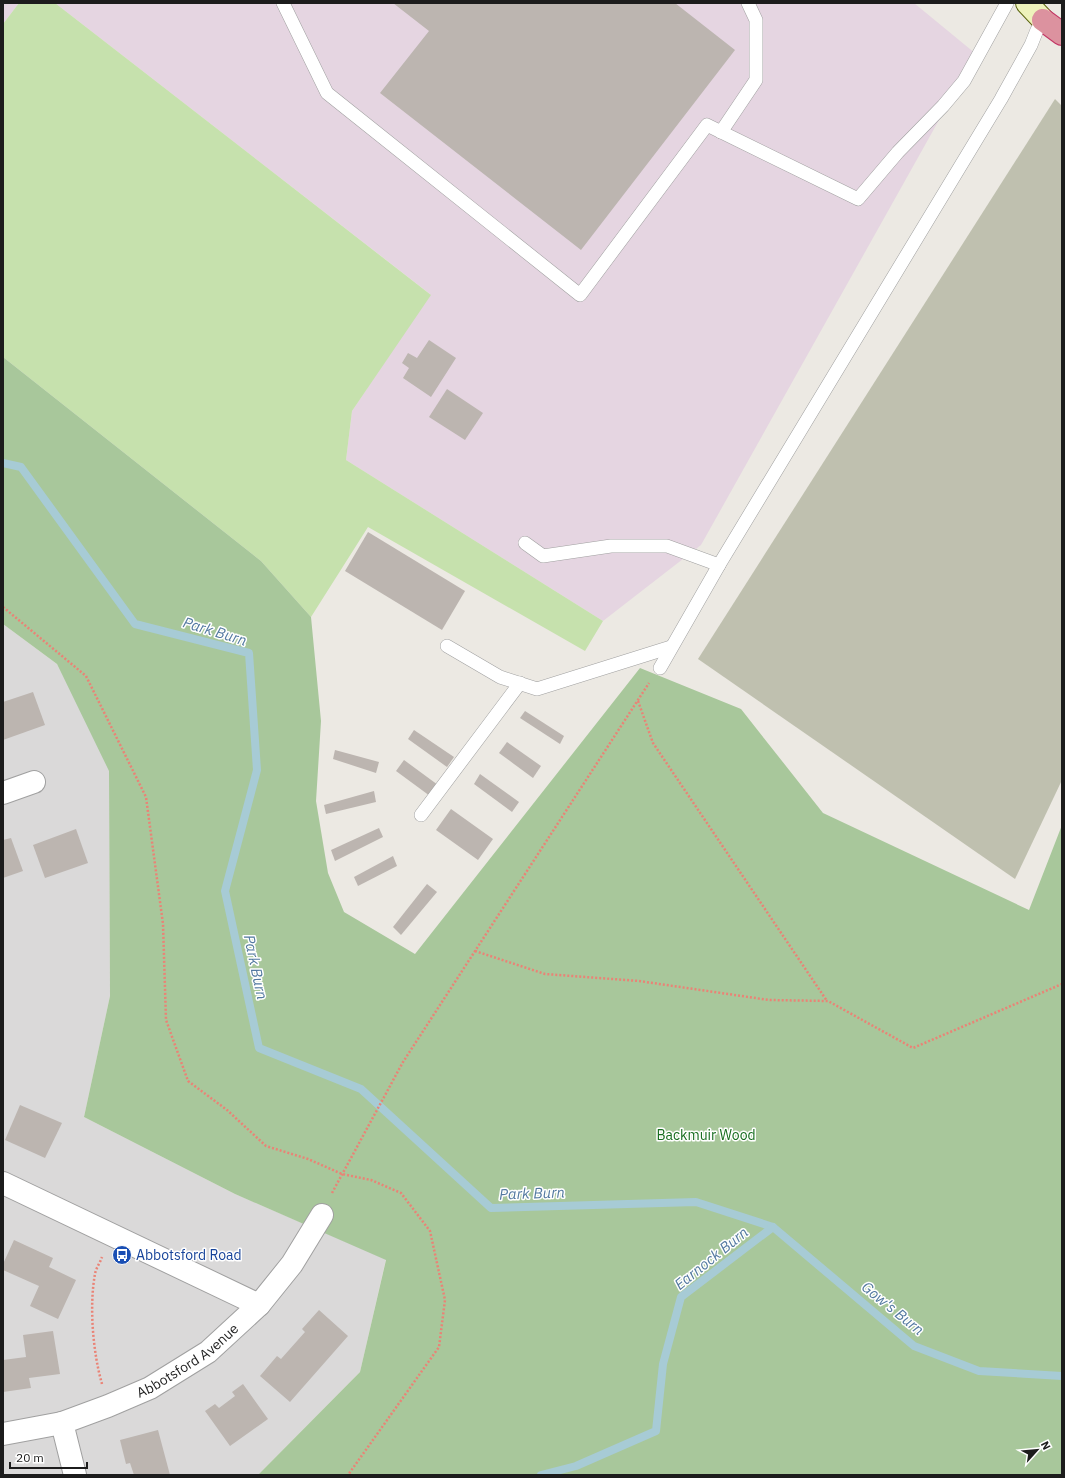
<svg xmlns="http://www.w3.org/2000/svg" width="1065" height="1478" viewBox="0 0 1065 1478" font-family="'IBM Plex Sans',sans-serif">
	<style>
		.residential { fill: #dad9d9 }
		.industrial { fill: #e5d5e1 }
		.construction { fill: #bfc0af }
		.grass { fill: #c6e1ad }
		.forest { fill: #a8c79b }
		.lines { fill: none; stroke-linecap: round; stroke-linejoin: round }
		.stream { stroke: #a7cbd5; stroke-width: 8 }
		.building { fill: #bcb5b0 }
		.lane-casing { stroke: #a0a0a0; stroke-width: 14 }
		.street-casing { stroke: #a0a0a0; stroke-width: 24 }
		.secondary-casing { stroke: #5c6610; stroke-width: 24 }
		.highway-casing { stroke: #c33665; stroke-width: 24 }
		.path { stroke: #ea8376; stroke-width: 2.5; stroke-dasharray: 2 2; stroke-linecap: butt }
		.lane { stroke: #fff; stroke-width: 13 }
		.street { stroke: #fff; stroke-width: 22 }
		.secondary { stroke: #eef2bb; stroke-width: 22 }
		.highway { stroke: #dc929f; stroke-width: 22 }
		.labels { text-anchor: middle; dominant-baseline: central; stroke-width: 3; stroke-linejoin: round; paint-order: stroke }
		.park-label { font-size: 14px; fill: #176d1f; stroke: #fff }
		.transit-label { font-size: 14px; fill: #164399; stroke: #fff; text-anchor: start }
		.street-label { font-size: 14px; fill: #1c1c1c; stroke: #fff }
		.water-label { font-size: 15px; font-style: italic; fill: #5379a0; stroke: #fff }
	</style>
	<rect width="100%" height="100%" fill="#ece9e3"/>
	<polygon class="residential" points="3,624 57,664 109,766 110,996 84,1117 235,1194 386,1259 360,1372 258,1475 3,1475"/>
	<g class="industrial">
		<polygon points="3,3 19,3 3,24"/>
		<polygon points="55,3 914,3 976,54 701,545 603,621 346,460 352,411 430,294"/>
	</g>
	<polygon class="construction" points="1055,99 1062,106 1062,780 1015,879 698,659"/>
	<polygon class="grass" points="19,3 55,3 431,295 352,411 346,460 603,621 585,651 368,527 311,617 261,561 3,357 3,24"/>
	<polygon class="forest" points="3,357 261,561 311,617 321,721 316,801 328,873 344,912 415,954 640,668 741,709 823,813 1029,910 1062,825 1062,1475 258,1475 360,1372 386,1260 235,1194 84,1117 110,996 109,771 57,664 3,624"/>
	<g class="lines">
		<g class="stream">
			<polyline points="3,463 21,467 135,624 249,653 257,770 225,891 259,1048 361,1089 491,1208 696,1202 773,1227 914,1346 979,1371 1062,1376"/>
			<polyline points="541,1475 576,1466 656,1431 663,1364 681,1297 773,1227"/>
		</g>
	</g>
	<g class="building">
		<polygon points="393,3 675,3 735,50 581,250 380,93 429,31"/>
		<polygon points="429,340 456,358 431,397 403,378 409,368 402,363 408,353 417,358"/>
		<polygon points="447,389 483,413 465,440 429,417"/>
		<polygon points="368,532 465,591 442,630 345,571"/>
		<polygon points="33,692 45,725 3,740 3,702"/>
		<polygon points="525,711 564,736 560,744 520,718"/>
		<polygon points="414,730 454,757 447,767 408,739"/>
		<polygon points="507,742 541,766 533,778 499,753"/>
		<polygon points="335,750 379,762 376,773 333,759"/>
		<polygon points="404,760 438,785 430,796 396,771"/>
		<polygon points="480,774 519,802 512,812 474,784"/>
		<polygon points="374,791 376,802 326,814 324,805"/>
		<polygon points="451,809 493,839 478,860 436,830"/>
		<polygon points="379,828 383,837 335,861 331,850"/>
		<polygon points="76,829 88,863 45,878 33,845"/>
		<polygon points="11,838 23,871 3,878 3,840"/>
		<polygon points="393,856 397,866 358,886 354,877"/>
		<polygon points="427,884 437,892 401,935 393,927"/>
		<polygon points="20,1105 62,1123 45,1158 5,1140"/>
		<polygon points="14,1240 53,1258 49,1267 76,1280 58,1319 30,1306 39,1286 3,1270 3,1264"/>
		<polygon points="319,1310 348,1336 290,1402 260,1376 277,1356 281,1359 305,1332 302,1329"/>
		<polygon points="53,1331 60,1374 29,1378 31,1388 3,1392 3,1360 26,1357 23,1335"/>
		<polygon points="243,1384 268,1419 230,1446 205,1411 215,1404 219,1408 235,1396 232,1392"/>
		<polygon points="158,1430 170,1475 134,1475 130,1463 126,1464 120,1440"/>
	</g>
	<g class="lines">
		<g class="lane-casing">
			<g id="lane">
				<polyline points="283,3 327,93 580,295 707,125 858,199 898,152 943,106 964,81 1007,3"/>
				<polyline points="721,132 756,80 756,20 748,3"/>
				<polyline points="525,543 543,556 611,546 667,546 719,565"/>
				<polyline points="447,646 500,677 537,689 671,647"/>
				<polyline points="660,668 719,565 1001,99 1031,45 1037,30 1043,20"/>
				<polyline points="421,815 520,683"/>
			</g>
		</g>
		<g class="street-casing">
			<g id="street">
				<polyline points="3,793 34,782"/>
				<polyline points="3,1183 259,1305"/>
				<polyline points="62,1423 75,1475"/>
				<path id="s1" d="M3,1434L62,1423L108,1406L150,1388L208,1352L259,1305L292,1264L322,1215"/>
			</g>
		</g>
		<g class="secondary-casing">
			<polyline id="secondary" points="1027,3 1043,20"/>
		</g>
		<g class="highway-casing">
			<polyline id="highway" points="1043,20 1062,34"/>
		</g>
		<g class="path">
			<polyline points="3,607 86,676 146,797 163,924 166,1020 188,1081 227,1110 266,1146 308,1159 342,1174 371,1180 401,1193 430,1231 445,1300 439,1347 348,1475"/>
			<polyline points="638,701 653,743 827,1001"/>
			<polyline points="475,951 545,974 639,981 769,1000 828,1001 913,1048 1062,984"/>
			<polyline points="332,1193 403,1062 649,683"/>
			<path d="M102,1384C93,1353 89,1306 95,1274C96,1268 100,1263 102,1257"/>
		</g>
		<use href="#lane" class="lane"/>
		<use href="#street" class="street"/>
		<use href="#secondary" class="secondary"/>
		<use href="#highway" class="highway"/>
	</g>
	<defs>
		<g id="bus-disc" transform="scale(1)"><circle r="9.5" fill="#1a4fb4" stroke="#fff"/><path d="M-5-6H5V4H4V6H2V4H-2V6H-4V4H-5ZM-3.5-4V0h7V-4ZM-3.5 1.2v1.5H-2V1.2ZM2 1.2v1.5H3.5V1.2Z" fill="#fff"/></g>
	</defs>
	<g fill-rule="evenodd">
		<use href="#bus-disc" x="122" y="1255"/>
	</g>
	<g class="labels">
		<g class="park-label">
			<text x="706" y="1135">Backmuir Wood</text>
		</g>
		<g class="transit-label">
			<text x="136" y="1255">Abbotsford Road</text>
		</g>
		<g class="street-label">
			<text stroke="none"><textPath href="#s1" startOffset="201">Abbotsford Avenue</textPath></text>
		</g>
		<g class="water-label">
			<text transform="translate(215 631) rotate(17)">Park Burn</text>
			<text transform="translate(256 967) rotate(78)">Park Burn</text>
			<text transform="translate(532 1193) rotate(-2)">Park Burn</text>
			<text transform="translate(711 1258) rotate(-39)">Earnock Burn</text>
			<text transform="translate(893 1308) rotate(39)">Gow's Burn</text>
		</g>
	</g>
	<rect width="1065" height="1478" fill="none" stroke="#1c1c1c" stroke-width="8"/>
	<g transform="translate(1037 1450) rotate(63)" stroke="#ffffff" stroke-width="3" paint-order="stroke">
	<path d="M0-3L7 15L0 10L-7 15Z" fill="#1c1c1c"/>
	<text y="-6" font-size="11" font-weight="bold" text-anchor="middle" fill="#1c1c1c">N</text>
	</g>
	<path d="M10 1462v6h77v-6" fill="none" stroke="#1c1c1c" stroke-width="2"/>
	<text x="16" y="1462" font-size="12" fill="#1c1c1c" stroke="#ffffff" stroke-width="3" paint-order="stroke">20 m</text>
</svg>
